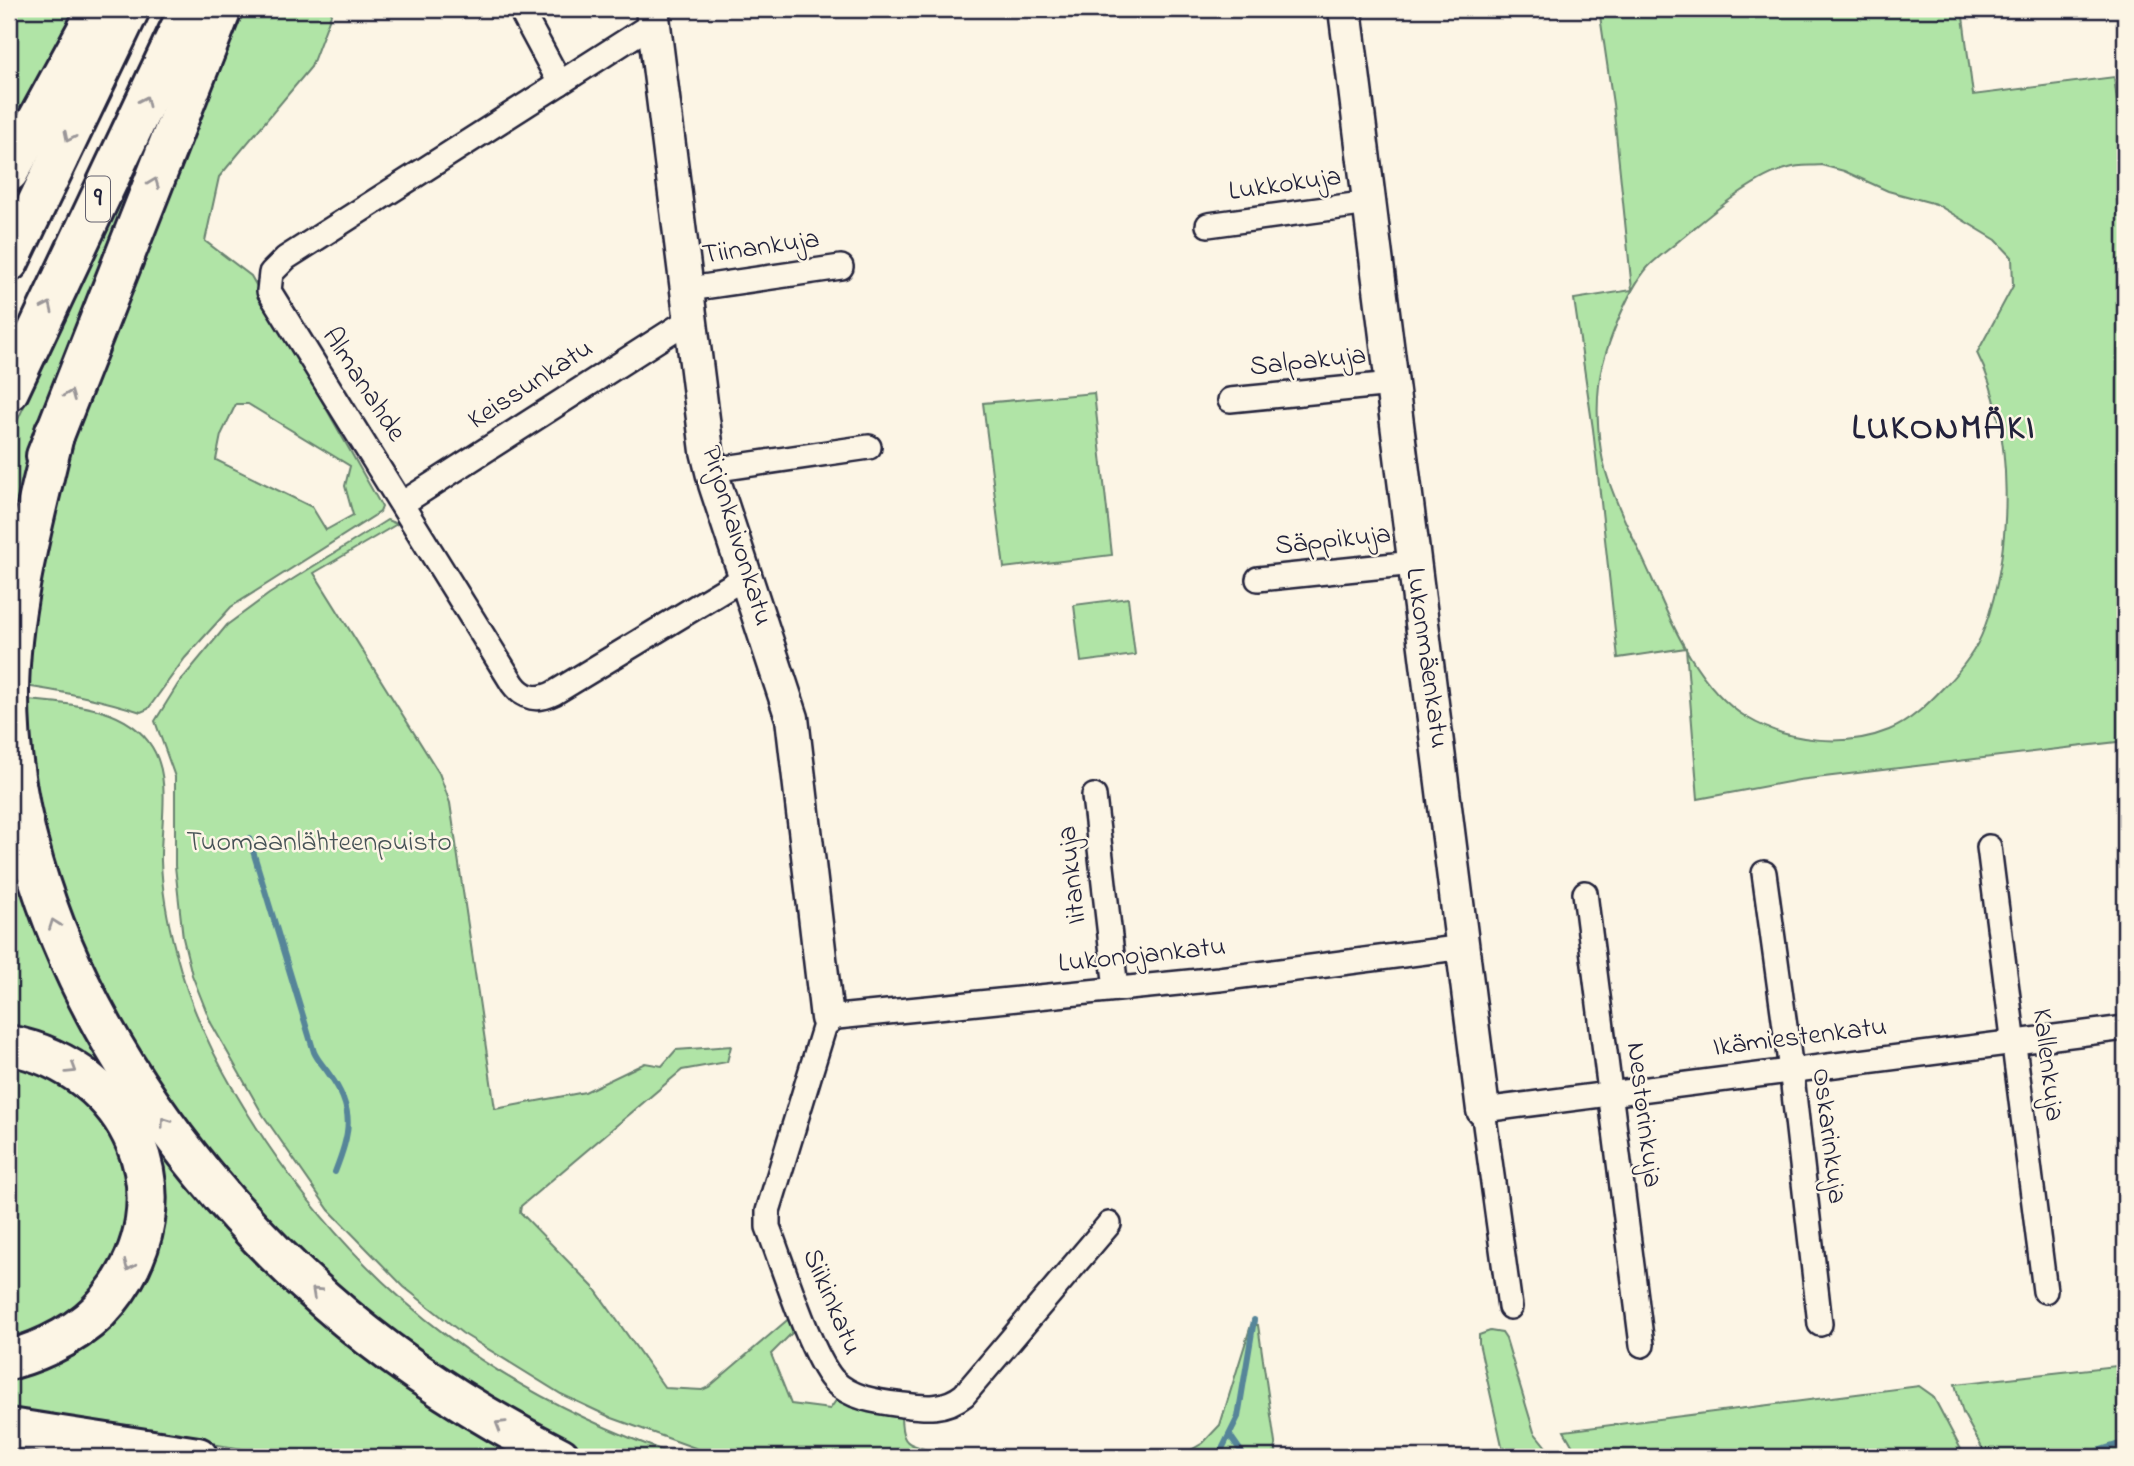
<svg xmlns="http://www.w3.org/2000/svg" width="2134" height="1466" viewBox="0 0 2134 1466" font-family="'Indie Flower',sans-serif">
	<style>
		.green { fill: #b0e4a6; stroke: #698370; stroke-width: 2; fill-rule: evenodd }
		.lines { fill: none; stroke-linecap: round; stroke-linejoin: round }
		.stream { stroke: #568599; stroke-width: 6 }
		.street-casing { stroke: #22223b; stroke-width: 28 }
		.secondary-casing { stroke: #22223b; stroke-width: 37 }
		.highway-casing { stroke: #22223b; stroke-width: 44 }
		.street { stroke: #fcf5e5; stroke-width: 23 }
		.secondary { stroke: #fcf5e5; stroke-width: 32 }
		.highway { stroke: #fcf5e5; stroke-width: 38 }
		.oneway { stroke: #9a9698 }
		.labels { text-anchor: middle; dominant-baseline: central; stroke-width: 5; stroke-linejoin: round; paint-order: stroke }
		.shield { fill: #fcf5e5; stroke: #63616e; stroke-width: 2 }
		.shield-label { font-size: 26px; font-weight: bold; fill: #22223b }
		.street-label { font-size: 28px; fill: #22223b; stroke: #fcf5e5 }
		.park-label { font-size: 28px; fill: #465256; stroke: #fcf5e5 }
		.district-label { font-size: 35px; font-weight: bold; letter-spacing: 2px; fill: #22223b; stroke: #fcf5e5 }
	</style>
	<rect width="100%" height="100%" fill="#fcf5e5"/>
	<filter id="ink" filterUnits="userSpaceOnUse"><feTurbulence type="fractalNoise" baseFrequency=".0143" numOctaves="2"/><feDisplacementMap in="SourceGraphic" scale="14" xChannelSelector="R" yChannelSelector="G"/><feConvolveMatrix kernelMatrix="1 2 1 2 8 2 1 2 1" color-interpolation-filters="sRGB"/></filter>
	<g filter="url(#ink)">
		<g class="green">
			<polygon points="9,9 84,9 9,148"/>
			<path d="M228,9H333L311,67L219,177L205,241L251,276L382,507L380,512L231,607L185,658L148,709L141,712C100,699 61,691 18,685L50,500ZM236,404H248L350,466L345,486L353,515L326,530L312,507L216,460L221,435Z"/>
			<path d="M1599,9H1962L1973,95L2114,77L2125,167V741L1799,780L1698,799L1686,648L1618,658L1593,429L1574,299L1632,290L1613,104ZM1821,165L1844,171L1888,191L1936,204L1996,240L2012,257L2013,286L1977,353C2015,427 2013,553 1984,629C1976,651 1960,671 1944,687C1928,704 1911,721 1889,730C1845,748 1787,742 1746,717C1701,690 1673,628 1653,581C1637,544 1616,507 1605,469C1598,444 1596,411 1599,385C1602,354 1627,291 1648,267C1658,257 1671,248 1682,238C1710,215 1754,176 1789,168C1799,165 1811,166 1821,165Z"/>
			<polygon points="206,21 9,527 9,438"/>
			<polygon points="1094,393 1112,555 1004,568 983,403"/>
			<path d="M387,520L397,524L314,573L439,773L450,803L495,1109L585,1092L645,1063L662,1066L676,1050L731,1046L727,1062L682,1070L521,1206L520,1212L594,1288L665,1388L702,1390L709,1387L792,1316L796,1329L771,1354L791,1404L830,1409L837,1399L853,1406L901,1414C901,1456 915,1438 937,1457H720L612,1418L561,1394L462,1333L404,1287L329,1210L263,1115L211,1023L192,975L183,938L175,866V777L155,721L178,684L227,625L269,594Z"/>
			<polygon points="1128,598 1135,655 1081,662 1074,605"/>
			<path d="M17,699C62,704 125,703 152,747C172,779 160,825 161,861C162,892 168,923 176,953C194,1023 227,1083 266,1142C372,1300 502,1394 680,1457H594L571,1448L395,1340L265,1226L148,1076L57,906Z"/>
			<polygon points="9,821 208,1192 543,1457 291,1457 9,1411 9,1374 91,1335 151,1147 9,1034"/>
			<polygon points="9,1055 36,1061 121,1135 136,1220 95,1303 9,1351"/>
			<polygon points="1251,1325 1258,1325 1277,1457 1179,1457 1203,1443 1220,1425"/>
			<polygon points="1490,1331 1502,1333 1506,1339 1534,1432 1554,1457 1477,1457 1502,1454 1503,1450 1479,1343 1479,1335"/>
			<polygon points="2125,1365 2125,1457 1987,1457 1963,1413 1955,1384"/>
			<polygon points="1919,1386 1933,1396 1965,1457 1579,1457 1564,1431"/>
		</g>
		<g class="lines">
			<g class="stream">
				<path d="M249,838L314,1052C318,1061 324,1066 329,1074C356,1110 350,1133 335,1172"/>
				<polyline points="1231,1437 1245,1457"/>
				<polyline points="1218,1457 1238,1417 1254,1320"/>
				<polyline points="1452,1457 1496,1451"/>
				<polyline points="2079,1457 2125,1442"/>
			</g>
			<g class="street-casing">
				<g id="street">
					<polyline points="524,16 560,83"/>
					<path d="M654,23L286,258L271,273L269,291L513,684C524,699 538,701 554,693L747,576"/>
					<polyline points="1208,225 1369,203"/>
					<polyline points="689,289 841,267"/>
					<polyline points="1230,400 1392,384"/>
					<polyline points="711,470 869,447"/>
					<polyline points="403,503 692,318"/>
					<polyline points="1258,579 1414,563"/>
					<polyline points="1094,796 1116,989"/>
					<polyline points="1989,847 2045,1291"/>
					<polyline points="1764,873 1793,1085 1820,1324"/>
					<polyline points="1585,893 1642,1345"/>
					<path d="M1109,1224L964,1395C945,1410 926,1408 903,1405C879,1402 851,1399 833,1380C810,1354 782,1263 768,1227V1211L827,1018L1219,979L1464,947"/>
					<polyline points="1510,1307 1483,1110 2125,1028"/>
				</g>
			</g>
			<g class="secondary-casing">
				<g id="secondary">
					<polyline points="652,9 707,451 715,484 792,718 827,1018"/>
					<polyline points="1345,9 1483,1110"/>
				</g>
			</g>
			<g class="highway-casing">
				<g id="highway">
					<polyline points="9,172 98,9"/>
					<polyline points="9,262 130,9"/>
					<polyline points="9,391 189,9"/>
					<path d="M55,431C35,517 10,603 9,691C7,923 156,1152 325,1300C396,1363 476,1414 560,1457"/>
					<polyline points="46,456 222,9"/>
					<path d="M9,1045C132,1069 191,1199 108,1301C84,1331 45,1350 9,1360"/>
					<polyline points="9,1428 198,1457"/>
				</g>
			</g>
			<use href="#street" class="street"/>
			<use href="#secondary" class="secondary"/>
			<use href="#highway" class="highway"/>
		</g>
		<defs><path id="oneway-chevron" d="M-2-3.5L2.5 0L-2 3.5" fill="none" stroke-width="1.6" stroke-linecap="round" stroke-linejoin="round" transform="scale(1.75)"/></defs>
		<g class="oneway">
			<use href="#oneway-chevron" transform="translate(145 101) rotate(-65)"/>
			<use href="#oneway-chevron" transform="translate(69 137) rotate(116)"/>
			<use href="#oneway-chevron" transform="translate(154 183) rotate(-69)"/>
			<use href="#oneway-chevron" transform="translate(48 307) rotate(-65)"/>
			<use href="#oneway-chevron" transform="translate(70 395) rotate(-68)"/>
			<use href="#oneway-chevron" transform="translate(54 924) rotate(-110)"/>
			<use href="#oneway-chevron" transform="translate(72 1069) rotate(32)"/>
			<use href="#oneway-chevron" transform="translate(165 1122) rotate(-125)"/>
			<use href="#oneway-chevron" transform="translate(129 1266) rotate(114)"/>
			<use href="#oneway-chevron" transform="translate(316 1292) rotate(-137)"/>
			<use href="#oneway-chevron" transform="translate(500 1425) rotate(-149)"/>
		</g>
	</g>
	<g class="labels">
		<rect class="shield" x="86" y="176.5" width="24" height="45" rx="5"/>
		<g class="shield-label">
			<text x="98" y="199">9</text>
		</g>
		<g class="street-label">
			<text transform="translate(1285 185) rotate(-8)">Lukkokuja</text>
			<text transform="translate(761 248) rotate(-8)">Tiinankuja</text>
			<text transform="translate(1308 362) rotate(-6)">Salpakuja</text>
			<text transform="translate(363 385) rotate(57)">Almanahde</text>
			<text transform="translate(531 385) rotate(-33)">Keissunkatu</text>
			<text transform="translate(736 536) rotate(73)">Pirjonkaivonkatu</text>
			<text transform="translate(1333 541) rotate(-6)">Säppikuja</text>
			<text transform="translate(1426 658) rotate(82)">Lukonmäenkatu</text>
			<text transform="translate(1073 875) rotate(-96)">Iitankuja</text>
			<text transform="translate(1142 956) rotate(-6)">Lukonojankatu</text>
			<text transform="translate(1800 1038) rotate(-7)">Ikämiestenkatu</text>
			<text transform="translate(2047 1065) rotate(83)">Kallenkuja</text>
			<text transform="translate(1643 1115) rotate(83)">Nestorinkuja</text>
			<text transform="translate(1828 1136) rotate(83)">Oskarinkuja</text>
			<text transform="translate(831 1302) rotate(67)">Siikinkatu</text>
		</g>
		<g class="park-label">
			<text x="319" y="843">Tuomaanlähteenpuisto</text>
		</g>
		<g class="district-label">
			<text x="1944" y="429">LUKONMÄKI</text>
		</g>
	</g>
	<rect width="2134" height="1466" fill="none" stroke="#fcf5e5" stroke-width="35"/>
	<rect x="18" y="18" width="2099" height="1431" fill="none" stroke="#22223b" stroke-width="2.5" filter="url(#ink)"/>
</svg>
